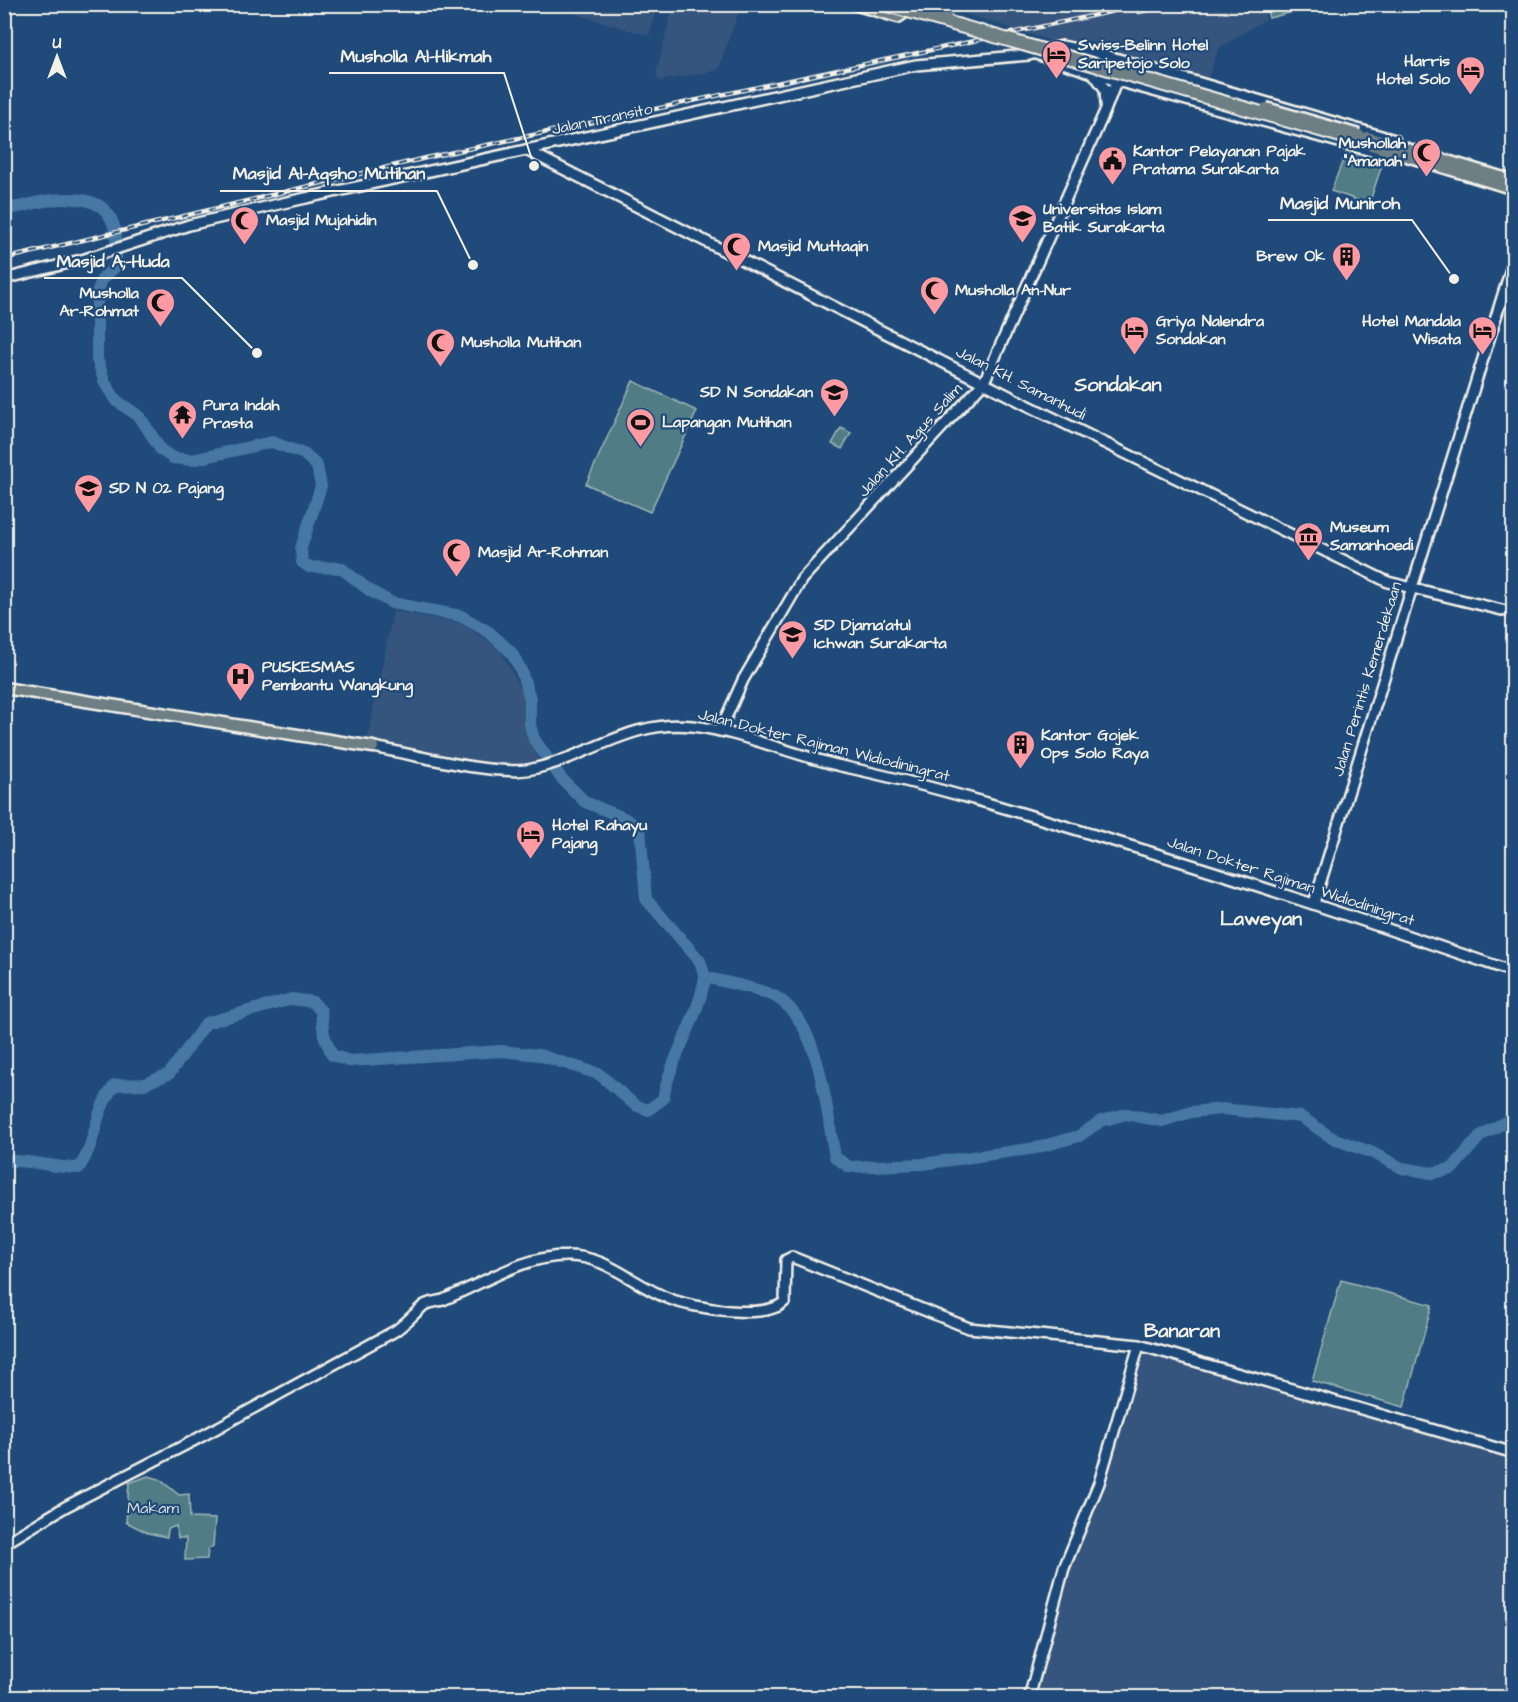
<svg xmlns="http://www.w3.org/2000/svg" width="1518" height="1702" font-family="'Architects Daughter',sans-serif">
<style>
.built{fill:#35557f}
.green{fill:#4f7c85;stroke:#a2b6b6;stroke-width:1.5}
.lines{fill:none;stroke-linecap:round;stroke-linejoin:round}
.river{stroke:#4777a3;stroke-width:12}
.secondary-casing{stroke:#f4f1e8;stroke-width:14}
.primary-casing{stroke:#f4f1e8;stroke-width:15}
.secondary{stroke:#1f4a7a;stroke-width:9}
.primary{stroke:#6d7e84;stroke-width:10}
.rail-casing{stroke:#f4f1e8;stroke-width:4.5}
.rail{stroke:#1f4a7a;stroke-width:2;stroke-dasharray:7;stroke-linecap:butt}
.primary-bridge-casing{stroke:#f4f1e8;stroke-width:15;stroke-linecap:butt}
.highway-bridge-casing{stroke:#f4f1e8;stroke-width:16;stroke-linecap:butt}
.primary-bridge{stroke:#6d7e84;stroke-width:10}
.highway-bridge{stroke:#6d7e84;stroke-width:12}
.labels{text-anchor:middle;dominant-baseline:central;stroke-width:4.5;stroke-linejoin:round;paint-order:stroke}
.poi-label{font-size:16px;font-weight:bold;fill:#f4f1e8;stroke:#1f4a7a;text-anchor:start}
.street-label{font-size:16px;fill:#f4f1e8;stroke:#1f4a7a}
.park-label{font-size:16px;fill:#dbdfd9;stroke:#1f4a7a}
.quarter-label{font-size:20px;font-weight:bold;fill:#f4f1e8;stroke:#1f4a7a}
.leader{fill:none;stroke:#f4f1e8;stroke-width:2}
.callout-dot{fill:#f4f1e8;stroke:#1f4a7a;stroke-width:2}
.callout-label{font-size:18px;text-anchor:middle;font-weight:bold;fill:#f4f1e8;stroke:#1f4a7a;stroke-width:4.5;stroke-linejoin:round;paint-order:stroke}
</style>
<rect width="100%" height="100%" fill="#1f4a7a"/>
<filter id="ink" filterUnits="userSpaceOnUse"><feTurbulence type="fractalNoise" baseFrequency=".0167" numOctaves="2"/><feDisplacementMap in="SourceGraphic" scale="12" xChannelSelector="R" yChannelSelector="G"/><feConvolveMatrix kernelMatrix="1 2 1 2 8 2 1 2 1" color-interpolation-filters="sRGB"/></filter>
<g filter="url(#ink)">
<g class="built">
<polygon points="960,4 1262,4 1266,19 1219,48 1207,80 1095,49 1068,42 1058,43 938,5"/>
<polygon points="547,5 657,4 657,5 649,36"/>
<polygon points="673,5 741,5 718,70 659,81 656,74"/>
<polygon points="393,611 461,623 500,649 524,696 525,730 539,760 520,764 498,764 367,741"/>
<polygon points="1147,1351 1513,1459 1513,1697 1032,1698 1075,1540 1096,1512 1140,1354"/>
</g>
<g class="green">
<polygon points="1272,4 1321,4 1321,5 1269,18 1266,6"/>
<polygon points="1347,150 1383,162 1369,204 1331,191"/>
<polygon points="633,381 697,411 650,512 586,484"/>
<polygon points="841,428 851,433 842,449 832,444"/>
<polygon points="1341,1280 1432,1305 1404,1407 1312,1381"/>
<polygon points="148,1476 159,1479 179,1495 189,1494 190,1518 215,1519 213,1547 208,1549 207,1559 185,1560 186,1538 178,1538 176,1526 168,1529 167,1537 148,1533 126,1522 129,1483"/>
</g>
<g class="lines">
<g class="river">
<path d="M 4,208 C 19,209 32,203 45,201 C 101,192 123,210 115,267 L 102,279 L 97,294 L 97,359 L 105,383 L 117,401 L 140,417 L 161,450 L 173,458 L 192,460 L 272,442 L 304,454 L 317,466 L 321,486 L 301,548 L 302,562 L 309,567 L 341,568 L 369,590 L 392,603 L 461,616 L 489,632 L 511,652 L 520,668 L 530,698 L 530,725 L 534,739 L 561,778 L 585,802 L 624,818 L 640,829 L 646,899 L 700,961 L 705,977 C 723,982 761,988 776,997 C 822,1025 826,1111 835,1157 L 849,1167 L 923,1164 L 1036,1148 L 1079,1136 L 1101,1121 L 1126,1114 L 1162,1121 L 1191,1112 L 1222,1109 L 1301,1117 L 1332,1138 L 1373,1153 L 1402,1168 L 1432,1173 L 1452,1169 L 1480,1136 L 1514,1117"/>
<path d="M 4,1161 C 29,1159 54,1168 79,1168 C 98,1140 92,1114 115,1085 L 144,1084 L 169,1074 L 206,1023 L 292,999 L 313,1002 L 321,1011 L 324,1035 L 332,1055 L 349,1061 L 501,1051 L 539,1055 L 599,1074 L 635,1105 L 648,1110 L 663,1099 C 671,1056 698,1020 705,977"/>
</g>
<defs>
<g id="secondary">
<polyline points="1036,54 1117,81 1375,152 1386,152"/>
<polyline points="1094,74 1105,89 1106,104"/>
<polyline points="526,150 1025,404 1388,582 1514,613"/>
<polyline points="4,279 85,259 189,225 283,203 916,65 1029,55 1062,46 1101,54 1395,140"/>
<polyline points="720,731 743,680 802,579 984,382 1105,111 1121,69"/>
<path d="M 373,747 C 412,754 496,777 532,769 C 587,758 631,719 692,726 C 739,731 793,755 841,766 C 935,786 1026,814 1117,842 C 1251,882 1382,927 1514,972"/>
<polyline points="1314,903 1514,259"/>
<path d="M 4,1544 L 65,1507 L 193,1441 L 395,1331 C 405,1324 413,1315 422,1307 C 426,1302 437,1302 443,1300 C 483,1284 521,1256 567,1256 C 607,1255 634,1286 670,1299 C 693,1308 767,1321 785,1301 L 786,1260 L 792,1257 L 969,1328 L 1139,1345 L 1514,1453"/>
<polyline points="1029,1698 1064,1568 1099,1483 1139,1345"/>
</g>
<g id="primary">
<polyline points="854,4 898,17 904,13 904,4"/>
<polyline points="1367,137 1514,181"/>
<polyline points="1358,141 1514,189"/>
<polyline points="4,688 373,747"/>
</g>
</defs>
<use href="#secondary" class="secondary-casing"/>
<use href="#primary" class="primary-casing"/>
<use href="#secondary" class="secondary"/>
<use href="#primary" class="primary"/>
<defs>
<g id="rail">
<polyline points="1139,12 1173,4"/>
<polyline points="4,259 430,157 1147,4"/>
</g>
</defs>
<use href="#rail" class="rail-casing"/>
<use href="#rail" class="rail"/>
<defs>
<g id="primary-bridge">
<polyline points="909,4 946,16"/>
<polyline points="1266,108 1359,135"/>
</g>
<polyline id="highway-bridge" points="884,4 1358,141"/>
</defs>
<use href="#primary-bridge" class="primary-bridge-casing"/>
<use href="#highway-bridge" class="highway-bridge-casing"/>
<use href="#primary-bridge" class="primary-bridge"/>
<use href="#highway-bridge" class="highway-bridge"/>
</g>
</g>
<defs>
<symbol id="hotel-pin" viewBox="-11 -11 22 30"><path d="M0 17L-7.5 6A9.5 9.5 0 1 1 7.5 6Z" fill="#ff9aa2" stroke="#1f4a7a"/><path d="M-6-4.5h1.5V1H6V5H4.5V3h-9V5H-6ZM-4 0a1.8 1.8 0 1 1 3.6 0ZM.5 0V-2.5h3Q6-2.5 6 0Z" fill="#111"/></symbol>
<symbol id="mosque-pin" viewBox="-11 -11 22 30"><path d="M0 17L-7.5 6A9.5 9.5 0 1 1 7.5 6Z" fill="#ff9aa2" stroke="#1f4a7a"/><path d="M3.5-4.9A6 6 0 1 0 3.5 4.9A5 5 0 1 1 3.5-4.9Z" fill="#111"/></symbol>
<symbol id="civic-pin" viewBox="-11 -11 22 30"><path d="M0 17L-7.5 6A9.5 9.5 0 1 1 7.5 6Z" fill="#ff9aa2" stroke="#1f4a7a"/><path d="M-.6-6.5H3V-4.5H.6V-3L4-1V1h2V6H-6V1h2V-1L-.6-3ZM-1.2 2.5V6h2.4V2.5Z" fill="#111"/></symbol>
<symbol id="university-pin" viewBox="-11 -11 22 30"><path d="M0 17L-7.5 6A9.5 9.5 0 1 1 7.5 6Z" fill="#ff9aa2" stroke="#1f4a7a"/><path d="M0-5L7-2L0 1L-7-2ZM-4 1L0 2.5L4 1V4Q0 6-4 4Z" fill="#111"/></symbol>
<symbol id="building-pin" viewBox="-11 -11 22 30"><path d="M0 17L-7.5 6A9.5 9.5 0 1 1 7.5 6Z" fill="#ff9aa2" stroke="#1f4a7a"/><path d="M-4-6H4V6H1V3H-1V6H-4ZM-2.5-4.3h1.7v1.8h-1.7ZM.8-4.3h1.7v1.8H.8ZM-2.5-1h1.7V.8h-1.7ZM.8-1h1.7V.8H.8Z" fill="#111"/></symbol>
<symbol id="school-pin" viewBox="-11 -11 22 30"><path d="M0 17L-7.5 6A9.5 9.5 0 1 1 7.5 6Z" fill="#ff9aa2" stroke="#1f4a7a"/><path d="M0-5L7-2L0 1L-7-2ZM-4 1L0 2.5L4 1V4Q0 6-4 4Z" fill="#111"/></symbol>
<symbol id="temple-pin" viewBox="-11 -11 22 30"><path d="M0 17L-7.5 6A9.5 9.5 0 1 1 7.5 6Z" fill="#ff9aa2" stroke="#1f4a7a"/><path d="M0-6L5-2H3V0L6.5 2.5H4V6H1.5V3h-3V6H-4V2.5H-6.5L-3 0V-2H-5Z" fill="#111"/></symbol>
<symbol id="stadium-pin" viewBox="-11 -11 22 30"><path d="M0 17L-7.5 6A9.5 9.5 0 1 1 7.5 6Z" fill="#ff9aa2" stroke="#1f4a7a"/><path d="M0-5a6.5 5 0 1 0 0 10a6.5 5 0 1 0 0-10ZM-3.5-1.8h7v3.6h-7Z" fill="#111"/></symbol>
<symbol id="museum-pin" viewBox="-11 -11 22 30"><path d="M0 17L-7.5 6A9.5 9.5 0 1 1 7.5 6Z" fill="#ff9aa2" stroke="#1f4a7a"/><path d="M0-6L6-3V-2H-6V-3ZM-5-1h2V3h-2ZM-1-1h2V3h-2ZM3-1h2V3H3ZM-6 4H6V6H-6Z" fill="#111"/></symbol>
<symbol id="hospital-pin" viewBox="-11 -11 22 30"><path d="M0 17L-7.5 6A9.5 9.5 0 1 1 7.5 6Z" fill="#ff9aa2" stroke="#1f4a7a"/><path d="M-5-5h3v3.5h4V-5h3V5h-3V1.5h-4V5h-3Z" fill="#111"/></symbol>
</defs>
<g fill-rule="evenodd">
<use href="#hotel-pin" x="1040" y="38" width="33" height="45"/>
<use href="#hotel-pin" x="1454" y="54" width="33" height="45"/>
<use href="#mosque-pin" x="1410" y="136" width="33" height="45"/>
<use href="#civic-pin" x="1096" y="144" width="33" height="45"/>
<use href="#university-pin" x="1006" y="202" width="33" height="45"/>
<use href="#mosque-pin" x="228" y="204" width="33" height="45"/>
<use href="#mosque-pin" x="720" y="230" width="33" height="45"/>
<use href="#building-pin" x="1330" y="240" width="33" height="45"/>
<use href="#mosque-pin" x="918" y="274" width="33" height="45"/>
<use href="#mosque-pin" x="144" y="286" width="33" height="45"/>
<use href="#hotel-pin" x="1118" y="314" width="33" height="45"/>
<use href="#hotel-pin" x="1466" y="314" width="33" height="45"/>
<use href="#mosque-pin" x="424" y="326" width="33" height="45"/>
<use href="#school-pin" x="818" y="376" width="33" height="45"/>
<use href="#temple-pin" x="166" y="398" width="33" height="45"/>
<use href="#stadium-pin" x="624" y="406" width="33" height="45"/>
<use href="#school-pin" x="72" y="472" width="33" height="45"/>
<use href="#museum-pin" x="1292" y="520" width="33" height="45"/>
<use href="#mosque-pin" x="440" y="536" width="33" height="45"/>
<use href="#school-pin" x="776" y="618" width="33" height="45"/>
<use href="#hospital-pin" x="224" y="660" width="33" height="45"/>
<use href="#building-pin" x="1004" y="728" width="33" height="45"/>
<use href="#hotel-pin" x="514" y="818" width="33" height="45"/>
</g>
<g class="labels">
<g class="poi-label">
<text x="1078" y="45">Swiss-Belinn Hotel<tspan x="1078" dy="18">Saripetojo Solo</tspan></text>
<text x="1450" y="61" text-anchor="end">Harris<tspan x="1450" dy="18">Hotel Solo</tspan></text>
<text x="1406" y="143" text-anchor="end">Mushollah<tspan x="1406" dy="18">"Amanah"</tspan></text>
<text x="1133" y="151">Kantor Pelayanan Pajak<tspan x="1133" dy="18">Pratama Surakarta</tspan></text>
<text x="1043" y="209">Universitas Islam<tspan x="1043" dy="18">Batik Surakarta</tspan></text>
<text x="266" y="220">Masjid Mujahidin</text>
<text x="758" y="246">Masjid Muttaqin</text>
<text x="1325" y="256" text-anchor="end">Brew Ok</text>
<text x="955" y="290">Musholla An-Nur</text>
<text x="139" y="293" text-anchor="end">Musholla<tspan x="139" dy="18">Ar-Rohmat</tspan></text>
<text x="1156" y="321">Griya Nalendra<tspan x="1156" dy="18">Sondakan</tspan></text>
<text x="1461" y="321" text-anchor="end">Hotel Mandala<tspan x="1461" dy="18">Wisata</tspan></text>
<text x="461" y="342">Musholla Mutihan</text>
<text x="813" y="392" text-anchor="end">SD N Sondakan</text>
<text x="203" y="405">Pura Indah<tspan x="203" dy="18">Prasta</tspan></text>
<text x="662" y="422">Lapangan Mutihan</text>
<text x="109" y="488">SD N 02 Pajang</text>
<text x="1330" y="527">Museum<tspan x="1330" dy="18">Samanhoedi</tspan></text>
<text x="478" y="552">Masjid Ar-Rohman</text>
<text x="814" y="625">SD Djama'atul<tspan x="814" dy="18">Ichwan Surakarta</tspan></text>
<text x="262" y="667">PUSKESMAS<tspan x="262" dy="18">Pembantu Wangkung</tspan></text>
<text x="1041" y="735">Kantor Gojek<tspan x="1041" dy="18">Ops Solo Raya</tspan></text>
<text x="552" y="825">Hotel Rahayu<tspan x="552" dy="18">Pajang</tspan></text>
</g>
<g class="street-label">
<text transform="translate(602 119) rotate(-12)">Jalan Transito</text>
<text transform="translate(1021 383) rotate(27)">Jalan KH. Samanhudi</text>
<text transform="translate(910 440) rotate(-48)">Jalan KH. Agus Salim</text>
<text transform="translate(1367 679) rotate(-73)">Jalan Perintis Kemerdekaan</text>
<text transform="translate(824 745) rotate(14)">Jalan Dokter Rajiman Widiodiningrat</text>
<text transform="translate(1291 881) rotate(18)">Jalan Dokter Rajiman Widiodiningrat</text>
</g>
<g class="park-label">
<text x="153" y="1508">Makam</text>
</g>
<g class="quarter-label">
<text x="1118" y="385">Sondakan</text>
<text x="1261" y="919">Laweyan</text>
<text x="1182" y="1331">Banaran</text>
</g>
</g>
<path class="leader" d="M534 166L504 73H329M473 265L437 191H220M1454 279L1412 220H1268M257 353L182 278H44"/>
<g class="callout-dot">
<circle cx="534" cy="166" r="6"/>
<circle cx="473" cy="265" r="6"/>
<circle cx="1454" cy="279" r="6"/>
<circle cx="257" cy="353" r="6"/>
</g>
<g class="callout-label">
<text x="416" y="62">Musholla Al-Hikmah</text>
<text x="329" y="179">Masjid Al-Aqsho Mutihan</text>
<text x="1340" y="209">Masjid Muniroh</text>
<text x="113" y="267">Masjid A;-Huda</text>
</g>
<rect width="1518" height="1702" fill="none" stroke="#1f4a7a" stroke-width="24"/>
<rect x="12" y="12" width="1494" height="1678" fill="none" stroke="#f4f1e8" stroke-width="2" filter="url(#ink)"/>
<g transform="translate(57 57)" stroke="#1f4a7a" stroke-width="4.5" paint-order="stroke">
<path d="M0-4.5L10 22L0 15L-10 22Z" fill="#f4f1e8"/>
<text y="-9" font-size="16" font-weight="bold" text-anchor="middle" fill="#f4f1e8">U</text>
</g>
</svg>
